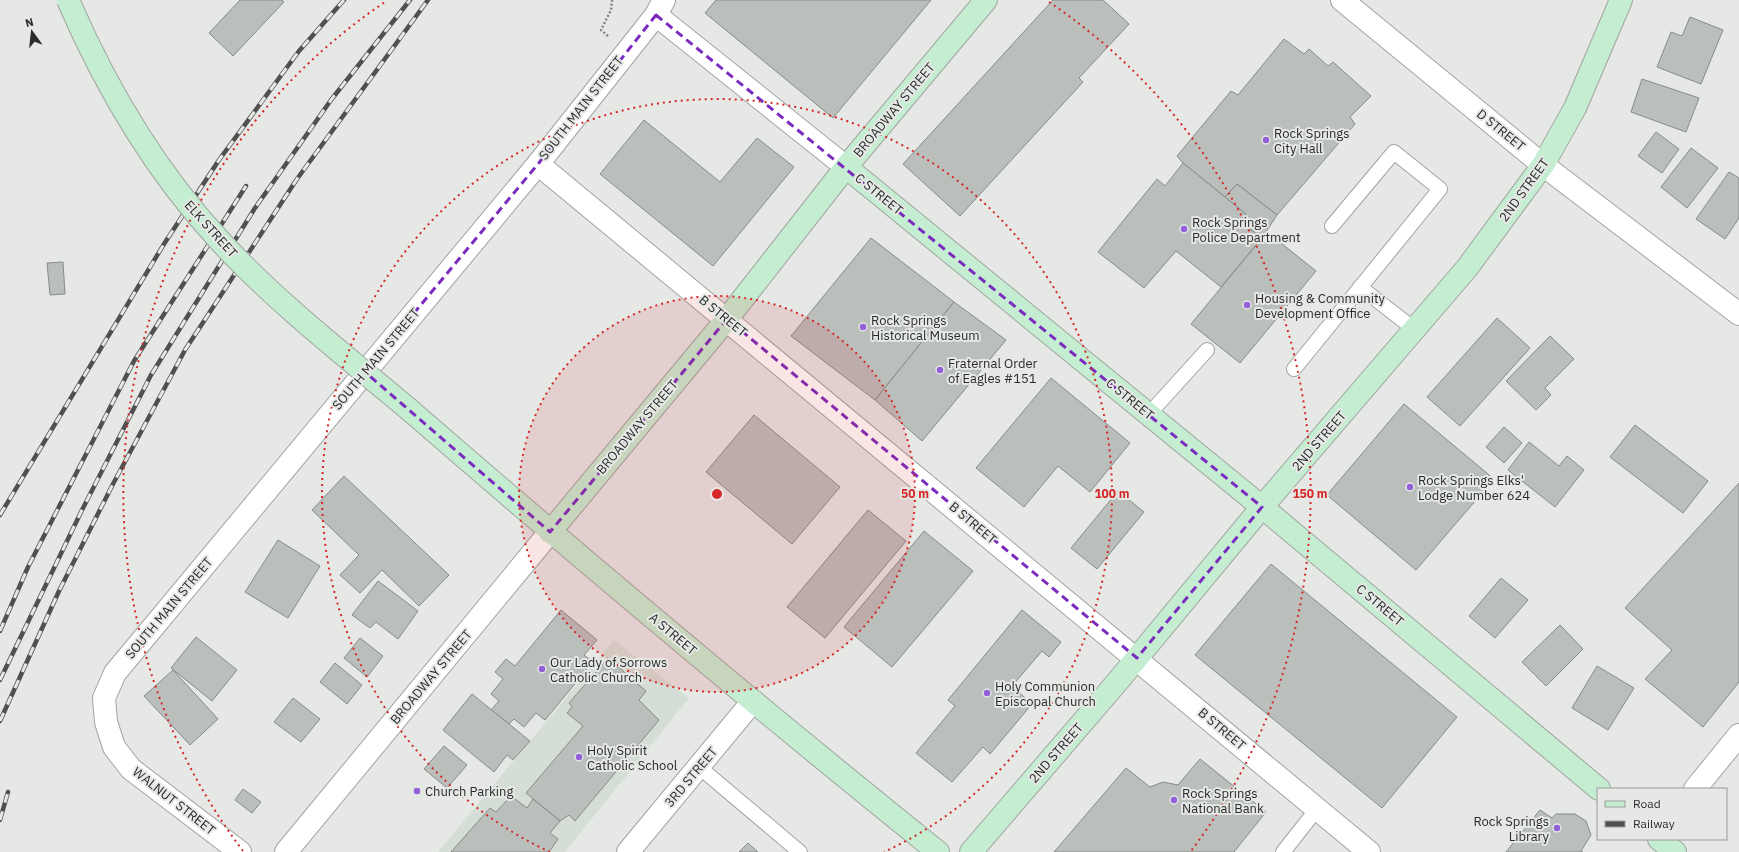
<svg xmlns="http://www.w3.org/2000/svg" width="1739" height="852" font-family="'IBM Plex Sans',sans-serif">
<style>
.built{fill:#d5ded6}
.building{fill:#bbbfbc;stroke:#888b88}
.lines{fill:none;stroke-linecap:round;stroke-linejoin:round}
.lane-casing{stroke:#a1a4a1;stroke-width:16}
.street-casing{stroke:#a1a4a1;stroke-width:24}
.secondary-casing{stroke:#a1a4a1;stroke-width:24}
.path{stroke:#858685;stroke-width:2.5;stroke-dasharray:2 2;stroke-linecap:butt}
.lane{stroke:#fff;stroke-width:14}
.street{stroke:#fff;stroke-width:22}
.secondary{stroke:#c5edd2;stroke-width:22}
.rail-casing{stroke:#4f504f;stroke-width:4.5}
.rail{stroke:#e5e8e5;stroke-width:3;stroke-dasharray:9;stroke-linecap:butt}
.secondary-bridge-casing{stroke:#a1a4a1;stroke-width:24;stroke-linecap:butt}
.secondary-bridge{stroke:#c5edd2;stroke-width:22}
.marked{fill:none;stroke:#7b2cbf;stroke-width:3;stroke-dasharray:8 5;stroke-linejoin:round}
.ring{fill:none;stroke:#d62828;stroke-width:2;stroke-dasharray:2 4}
.poi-dot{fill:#9360d9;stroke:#e5e8e5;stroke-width:1.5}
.labels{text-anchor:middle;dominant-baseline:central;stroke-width:4;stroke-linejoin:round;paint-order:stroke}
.street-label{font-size:13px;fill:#2a2b2a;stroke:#e5e8e5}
.poi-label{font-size:13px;fill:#2a2b2a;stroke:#e5e8e5;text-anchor:start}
.centre{fill:#d62828;stroke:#e5e8e5;stroke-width:2}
.ring-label{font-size:12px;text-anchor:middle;font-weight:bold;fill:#d62828;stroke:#e5e8e5;stroke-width:4;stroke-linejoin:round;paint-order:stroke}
</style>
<rect width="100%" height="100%" fill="#e5e8e5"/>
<polygon class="built" points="614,640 689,698 565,852 438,852"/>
<g class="building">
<polygon points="240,0 282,0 284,2 233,56 209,33"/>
<polygon points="716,0 931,0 833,118 705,13"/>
<polygon points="1053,0 1103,0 1129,24 1079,78 1083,82 960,216 903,164"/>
<polygon points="1690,17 1723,30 1701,84 1657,67 1671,32 1682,36"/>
<polygon points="1284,39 1304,54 1309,49 1328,66 1333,62 1371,96 1350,117 1355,124 1277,215 1237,184 1225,197 1183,163 1177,156 1231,91 1238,95"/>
<polygon points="1642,79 1699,98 1686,132 1631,112"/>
<polygon points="644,120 720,182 757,138 794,167 713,266 600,174"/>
<polygon points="1656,132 1679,149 1662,173 1638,156"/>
<polygon points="1691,148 1718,168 1687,208 1661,187"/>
<polygon points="1183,163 1246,214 1240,221 1262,238 1221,287 1176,251 1144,288 1098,252 1157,179 1165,186"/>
<polygon points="1729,172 1739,178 1739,218 1725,239 1696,219"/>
<polygon points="1237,184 1277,215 1262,238 1240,221 1246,214 1225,197"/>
<polygon points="1267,232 1316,271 1240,363 1191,324"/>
<polygon points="871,238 954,302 875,400 791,336"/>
<polygon points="63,262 65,294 50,295 47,263"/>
<polygon points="954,302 1006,340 922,441 875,400"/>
<polygon points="1497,318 1530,348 1460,426 1427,397"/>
<polygon points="1550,336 1574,359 1545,388 1551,395 1536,410 1506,381"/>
<polygon points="1051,378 1130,443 1090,492 1058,466 1024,507 976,468"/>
<polygon points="1404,404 1494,479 1416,570 1327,495"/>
<polygon points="754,415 840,487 792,544 706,472"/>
<polygon points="1635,425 1708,481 1683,513 1610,457"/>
<polygon points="1504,427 1522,443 1504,463 1486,447"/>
<polygon points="1529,442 1559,466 1567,456 1584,470 1555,507 1508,470"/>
<polygon points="344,476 449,575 419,606 382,570 360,593 340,575 359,555 312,510"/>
<polygon points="1739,483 1739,682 1703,727 1645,679 1672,650 1625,608"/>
<polygon points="1118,491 1144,512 1097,569 1071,548"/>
<polygon points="868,510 906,541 825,638 787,607"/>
<polygon points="924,531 973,571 892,667 844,627"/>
<polygon points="278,540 320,566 288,618 245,592"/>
<polygon points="1271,564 1457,717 1382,808 1195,655"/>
<polygon points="1501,578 1528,600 1495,638 1469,616"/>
<polygon points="378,581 418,611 398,639 376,622 370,628 352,615"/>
<polygon points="561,610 597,640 584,655 593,662 545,720 536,713 524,727 514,719 509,724 491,710 499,701 491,694 503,679 495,672 506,659 515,666"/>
<polygon points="1022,610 1061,642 1049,657 1042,651 1012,686 1032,704 990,754 983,747 952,782 916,753 955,706 948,700"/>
<polygon points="1560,625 1583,649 1546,686 1522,662"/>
<polygon points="196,637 237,670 212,701 171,668"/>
<polygon points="360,638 383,656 367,677 344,658"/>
<polygon points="608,658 646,691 639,700 659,720 575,821 569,815 560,821 526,793 583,726 567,713 572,707 569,703"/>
<polygon points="335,663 362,685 347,704 320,682"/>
<polygon points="1597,666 1634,688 1608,730 1572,708"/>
<polygon points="173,670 218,719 190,745 144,696"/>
<polygon points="472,694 530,741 513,760 507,755 494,772 443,730"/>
<polygon points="293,698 320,719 301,742 274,722"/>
<polygon points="444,746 467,765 447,788 424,769"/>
<polygon points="1200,759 1266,812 1234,852 1054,852 1126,768 1150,787 1163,782 1178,785"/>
<polygon points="243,789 261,802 252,813 235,800"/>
<polygon points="511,796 527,808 533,799 560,821 550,833 558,839 549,852 451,852 490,808 496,812"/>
<polygon points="1540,810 1552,818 1556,814 1575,814 1586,821 1591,835 1581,851 1583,852 1506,852"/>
<polygon points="748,843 758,852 739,852"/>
</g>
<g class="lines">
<defs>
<g id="lane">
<polyline points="1360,287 1414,329"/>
<polyline points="1294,369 1440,189 1394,152 1332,226"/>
<polyline points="1149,414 1207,350"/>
<polyline points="699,767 800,852"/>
<polyline points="1283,852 1317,809"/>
</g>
<g id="street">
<polyline points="1342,0 1543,165 1739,314"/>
<polyline points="656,15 846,167"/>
<polyline points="538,164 1369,852"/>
<polyline points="1695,789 1739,735"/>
<polyline points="240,852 131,769 114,747 106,722 104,698 115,673 538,164 656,15 664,0"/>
<polyline points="286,852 550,532"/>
<polyline points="628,852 753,701"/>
</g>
<g id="secondary">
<polyline points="846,167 1262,507 1599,789"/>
<path d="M 412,412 C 585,562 760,709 938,852"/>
<polyline points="550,532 727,319 846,167 986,0"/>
<polyline points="1659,839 1675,852"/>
<polyline points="971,852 1118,681 1262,507 1467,268 1543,165 1575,108 1621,0"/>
</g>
</defs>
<use href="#lane" class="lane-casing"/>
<use href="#street" class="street-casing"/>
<use href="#secondary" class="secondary-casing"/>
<polyline class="path" points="608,36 601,30 611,10 612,0"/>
<use href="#lane" class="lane"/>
<use href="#street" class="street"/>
<use href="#secondary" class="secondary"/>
<defs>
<g id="rail">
<polyline points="0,515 164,244 219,160 299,51 344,0"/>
<polyline points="0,631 28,567 134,361 246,186"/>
<polyline points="0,680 82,510 151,375 255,208 331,100 410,0"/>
<polyline points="0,721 59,591 113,484 185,350 297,179 428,0"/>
<polyline points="0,820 8,792"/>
</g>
</defs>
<use href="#rail" class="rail-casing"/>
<use href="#rail" class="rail"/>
<defs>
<path id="secondary-bridge" d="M 68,0 C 106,88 155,171 220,241 C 278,304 347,357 412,412"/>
</defs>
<use href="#secondary-bridge" class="secondary-bridge-casing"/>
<use href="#secondary-bridge" class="secondary-bridge"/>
</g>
<path class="marked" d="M 656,15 L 1262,507 L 1137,658 L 727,319 L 550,532 L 365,372 L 538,164 Z"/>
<circle cx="717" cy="494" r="198" fill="#d62828" fill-opacity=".12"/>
<g class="ring">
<circle cx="717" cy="494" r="198"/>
<path d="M550 852A395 395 0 1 1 884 852"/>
<path d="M243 851A593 593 0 0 1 385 2M1049 2A593 593 0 0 1 1191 851"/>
</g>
<g class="poi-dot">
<circle cx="1266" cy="140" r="4"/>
<circle cx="1184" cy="229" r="4"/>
<circle cx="1247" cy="305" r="4"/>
<circle cx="863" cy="327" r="4"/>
<circle cx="940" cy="370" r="4"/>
<circle cx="1410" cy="487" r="4"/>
<circle cx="542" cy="669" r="4"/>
<circle cx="987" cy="693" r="4"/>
<circle cx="579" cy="757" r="4"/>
<circle cx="417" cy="791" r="4"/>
<circle cx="1174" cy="800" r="4"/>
<circle cx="1557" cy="828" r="4"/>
</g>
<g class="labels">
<g class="street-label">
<text transform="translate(581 108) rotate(-52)">SOUTH MAIN STREET</text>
<text transform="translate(894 110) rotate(-50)">BROADWAY STREET</text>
<text transform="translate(1501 130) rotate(39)">D STREET</text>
<text transform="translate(1524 190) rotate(-54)">2ND STREET</text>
<text transform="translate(879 194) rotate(39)">C STREET</text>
<text transform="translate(211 229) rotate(48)">ELK STREET</text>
<text transform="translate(723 316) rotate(39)">B STREET</text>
<text transform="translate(376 359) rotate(-50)">SOUTH MAIN STREET</text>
<text transform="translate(1130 399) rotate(39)">C STREET</text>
<text transform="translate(637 427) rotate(-50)">BROADWAY STREET</text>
<text transform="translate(1319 441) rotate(-49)">2ND STREET</text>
<text transform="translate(973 523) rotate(40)">B STREET</text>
<text transform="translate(1380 605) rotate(40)">C STREET</text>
<text transform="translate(169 608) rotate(-50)">SOUTH MAIN STREET</text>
<text transform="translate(673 634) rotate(40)">A STREET</text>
<text transform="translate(431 677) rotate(-50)">BROADWAY STREET</text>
<text transform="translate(1222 729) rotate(40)">B STREET</text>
<text transform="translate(1056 753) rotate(-49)">2ND STREET</text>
<text transform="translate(691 777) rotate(-50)">3RD STREET</text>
<text transform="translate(174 801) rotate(38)">WALNUT STREET</text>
</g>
<g class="poi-label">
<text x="1274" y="133">Rock Springs<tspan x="1274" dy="15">City Hall</tspan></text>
<text x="1192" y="222">Rock Springs<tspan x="1192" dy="15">Police Department</tspan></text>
<text x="1255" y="298">Housing &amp; Community<tspan x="1255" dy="15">Development Office</tspan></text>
<text x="871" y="320">Rock Springs<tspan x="871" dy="15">Historical Museum</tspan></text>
<text x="948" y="363">Fraternal Order<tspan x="948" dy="15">of Eagles #151</tspan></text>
<text x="1418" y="480">Rock Springs Elks'<tspan x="1418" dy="15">Lodge Number 624</tspan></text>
<text x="550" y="662">Our Lady of Sorrows<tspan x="550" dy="15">Catholic Church</tspan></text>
<text x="995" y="686">Holy Communion<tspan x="995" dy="15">Episcopal Church</tspan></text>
<text x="587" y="750">Holy Spirit<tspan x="587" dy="15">Catholic School</tspan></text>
<text x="425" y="791">Church Parking</text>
<text x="1182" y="793">Rock Springs<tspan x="1182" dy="15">National Bank</tspan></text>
<text x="1549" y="821" text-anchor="end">Rock Springs<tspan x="1549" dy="15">Library</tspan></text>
</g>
</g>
<circle cx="717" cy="494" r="6" class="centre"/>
<g class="ring-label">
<text x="915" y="498">50 m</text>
<text x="1112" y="498">100 m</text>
<text x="1310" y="498">150 m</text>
</g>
<rect x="1597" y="788" width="130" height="52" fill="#e5e8e5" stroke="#9a9c9a"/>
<rect x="1605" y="801" width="20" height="6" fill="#c5edd2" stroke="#9a9c9a"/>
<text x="1633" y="808" font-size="12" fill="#2a2b2a">Road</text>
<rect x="1605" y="821" width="20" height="6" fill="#4f504f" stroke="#9a9c9a"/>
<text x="1633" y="828" font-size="12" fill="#2a2b2a">Railway</text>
<g transform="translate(32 32) rotate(345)" stroke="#e5e8e5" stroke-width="3" paint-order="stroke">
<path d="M0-3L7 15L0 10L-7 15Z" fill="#2a2b2a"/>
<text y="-6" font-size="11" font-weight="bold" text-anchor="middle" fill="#2a2b2a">N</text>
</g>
</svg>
